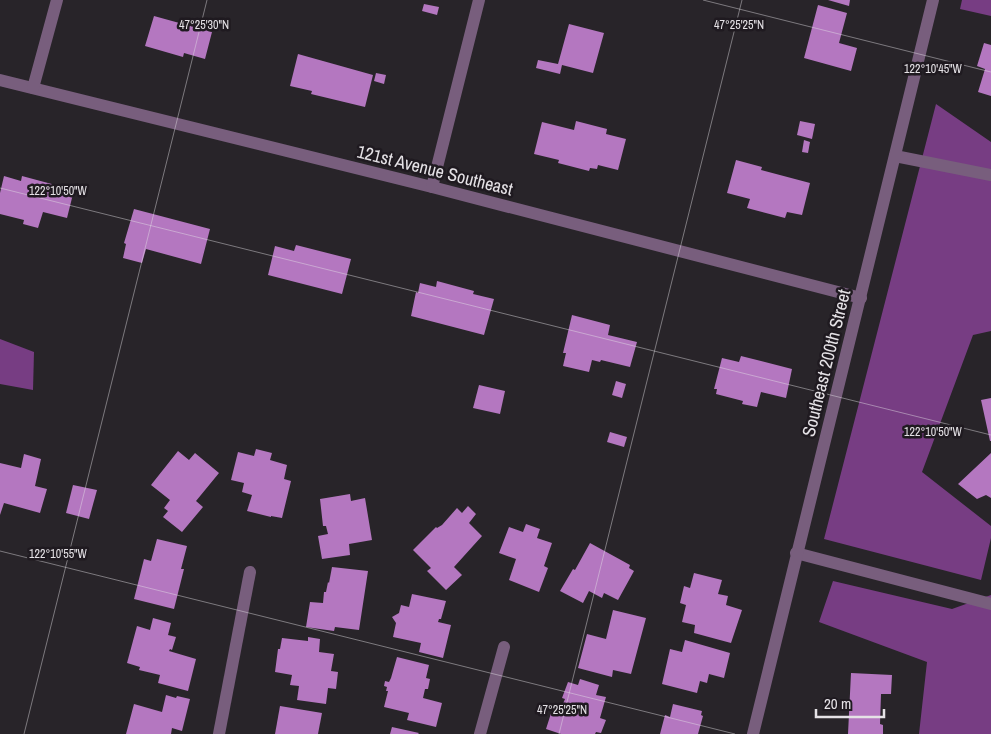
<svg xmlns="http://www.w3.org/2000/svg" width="991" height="734" font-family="'Archivo Narrow',sans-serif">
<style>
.forest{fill:#773d83}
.building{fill:#b477c0}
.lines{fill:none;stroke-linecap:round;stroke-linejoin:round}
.lane{stroke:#785e7d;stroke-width:12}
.street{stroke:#785e7d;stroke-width:12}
.ticks{fill:none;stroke:#e5e2e6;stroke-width:1;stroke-opacity:0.45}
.labels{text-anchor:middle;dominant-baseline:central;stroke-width:5;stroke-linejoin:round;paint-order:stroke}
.street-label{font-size:18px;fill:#e5e2e6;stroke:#1f1a20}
.ticks-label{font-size:12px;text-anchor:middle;fill:#e5e2e6;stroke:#1f1a20;stroke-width:5;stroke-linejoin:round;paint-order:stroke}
</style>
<rect width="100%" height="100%" fill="#282429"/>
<g class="forest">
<polygon points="962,0 991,0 991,16 960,9"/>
<polygon points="936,104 991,142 991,331 973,335 922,472 991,526 991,538 981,580 824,539"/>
<polygon points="0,339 34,352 33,390 0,384"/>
<polygon points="833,581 952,609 991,595 991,734 919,734 927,662 819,622"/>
</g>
<g class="building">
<polygon points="828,0 850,0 849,6"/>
<polygon points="424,4 439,7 437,15 422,11"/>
<polygon points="818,5 847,13 839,43 857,48 851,71 804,58"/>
<polygon points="154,16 212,32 205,59 184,53 183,57 145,46"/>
<polygon points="569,24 604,33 593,73 562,65 560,74 536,68 538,60 558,64"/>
<polygon points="984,43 991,45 991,96 978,92 985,69 977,66"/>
<polygon points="298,54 373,75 365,107 311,94 312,91 290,86"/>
<polygon points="376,73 386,75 384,84 374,81"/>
<polygon points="576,121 607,129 606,134 626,139 618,170 598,165 597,169 590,168 589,171 558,163 559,160 534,154 542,122 574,130"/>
<polygon points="800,121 815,124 812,139 797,135"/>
<polygon points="804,140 810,142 808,153 802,152"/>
<polygon points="736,160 762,167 761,170 810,183 802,215 787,212 785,218 747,208 750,199 727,193"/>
<polygon points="4,176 21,181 22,176 74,190 67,218 43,212 38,228 23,224 24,220 0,214 0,193"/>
<polygon points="134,209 210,229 201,264 146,249 142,263 123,258 126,244 124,243"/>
<polygon points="296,245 351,259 342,294 268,275 275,246 294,251"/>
<polygon points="437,281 474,291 473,294 494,299 484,335 411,316 416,292 418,293 420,283 436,287"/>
<polygon points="572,315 610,325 608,335 637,342 630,367 601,360 600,362 592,360 589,372 563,366 566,353 563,353"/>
<polygon points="741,356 792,369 786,398 761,392 757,407 742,404 743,401 716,394 717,389 714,389 722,358 739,362"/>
<polygon points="616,381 626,384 622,398 612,395"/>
<polygon points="479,385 505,391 500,414 473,408"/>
<polygon points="991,398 991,441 990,441 981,400"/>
<polygon points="610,432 627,437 624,447 607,442"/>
<polygon points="256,449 272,453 270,460 287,465 284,479 291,481 282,518 271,516 271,517 247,511 252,495 242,492 244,483 231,480 238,452 254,456"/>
<polygon points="178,451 189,460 195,453 219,473 196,501 203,507 182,532 163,517 168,511 164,508 170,500 151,485"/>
<polygon points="991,453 991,498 986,495 977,499 958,484"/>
<polygon points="24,454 41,459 35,486 47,489 40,513 4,503 0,515 0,463 21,468"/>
<polygon points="73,485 97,490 89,519 66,513"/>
<polygon points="350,494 351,501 365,498 372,540 349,544 350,555 322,559 318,536 328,534 326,526 323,526 320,499"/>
<polygon points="468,506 476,514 469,523 482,536 454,567 462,575 446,590 427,571 431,568 413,550 436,527 437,528 442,525 457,508 462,513"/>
<polygon points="526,524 540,529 537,538 552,543 544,566 548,568 539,592 509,580 516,559 499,553 509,527 523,532"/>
<polygon points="157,539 187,546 181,569 184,569 174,609 134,599 144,559 151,561"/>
<polygon points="590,543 630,565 629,568 634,571 618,600 604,593 602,598 589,591 583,603 560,591 573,569 575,570"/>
<polygon points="332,567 368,571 359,630 335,627 334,631 306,627 310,602 323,603 324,592 326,592 328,582 329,583"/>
<polygon points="694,573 722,580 718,594 728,596 726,605 742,610 731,643 694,633 695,625 682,622 686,605 680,603 684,586 690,588"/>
<polygon points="412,594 446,601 441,619 439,619 438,622 451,625 443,658 419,652 421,643 393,637 396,623 392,617 399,613 401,605 409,607"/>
<polygon points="613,610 646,618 631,674 613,670 612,677 578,668 587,634 606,639"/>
<polygon points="153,618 171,623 168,635 176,637 172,650 170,649 169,651 196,659 188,691 158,683 160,675 139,670 140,667 127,663 137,626 150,630"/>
<polygon points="308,637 320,639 319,652 334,654 331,671 338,672 336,689 328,688 326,704 297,700 299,686 290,685 292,675 275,672 278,649 280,649 282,638 308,641"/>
<polygon points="685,640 730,653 724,678 709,674 707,683 700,681 697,693 662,684 670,649 682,652"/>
<polygon points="397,657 429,665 426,678 430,679 428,689 425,689 423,698 442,703 436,727 407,720 409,713 384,707 388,691 386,691 387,687 384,686 385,681 389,682 391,678"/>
<polygon points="851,673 892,675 891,694 881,694 880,724 883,725 883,734 848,734"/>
<polygon points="580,679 599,685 596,695 606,697 600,718 606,720 601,733 596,732 595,734 561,734 546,729 554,704 562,706 565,699 562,698 568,682 578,685"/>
<polygon points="166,695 176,698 177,696 190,699 182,731 172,728 171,734 126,734 134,704 162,712"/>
<polygon points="673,704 702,711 701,715 703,716 698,734 660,734 665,715 670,717"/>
<polygon points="280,706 322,713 318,734 275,734"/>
<polygon points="392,727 419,733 418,734 390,734"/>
</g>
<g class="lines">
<polyline class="lane" points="895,156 991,175"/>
<g class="street">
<polyline points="0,80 432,187 861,298"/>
<polyline points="33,88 57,0"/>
<polyline points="432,187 479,0"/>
<polyline points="796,553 991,604"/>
<polyline points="219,734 250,572"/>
<polyline points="480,734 504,647"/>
<polyline points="753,734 933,0"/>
</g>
</g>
<path class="ticks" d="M 703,0 L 991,72M 0,188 L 991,435M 0,551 L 735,734M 24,734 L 207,0M 559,734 L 742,0"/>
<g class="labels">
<g class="street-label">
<text transform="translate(435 170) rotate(14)">121st Avenue Southeast</text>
<text transform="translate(826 363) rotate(-76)">Southeast 200th Street</text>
</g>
</g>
<g class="ticks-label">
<text x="204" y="29">47°25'30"N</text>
<text x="739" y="29">47°25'25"N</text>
<text x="933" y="73">122°10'45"W</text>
<text x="58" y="195">122°10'50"W</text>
<text x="933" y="436">122°10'50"W</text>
<text x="58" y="558">122°10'55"W</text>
<text x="562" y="714">47°25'25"N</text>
</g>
<path d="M816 709v8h68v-8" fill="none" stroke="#e5e2e6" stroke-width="2.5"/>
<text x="824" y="709" font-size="15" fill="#e5e2e6" stroke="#1f1a20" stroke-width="4" paint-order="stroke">20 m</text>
</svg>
